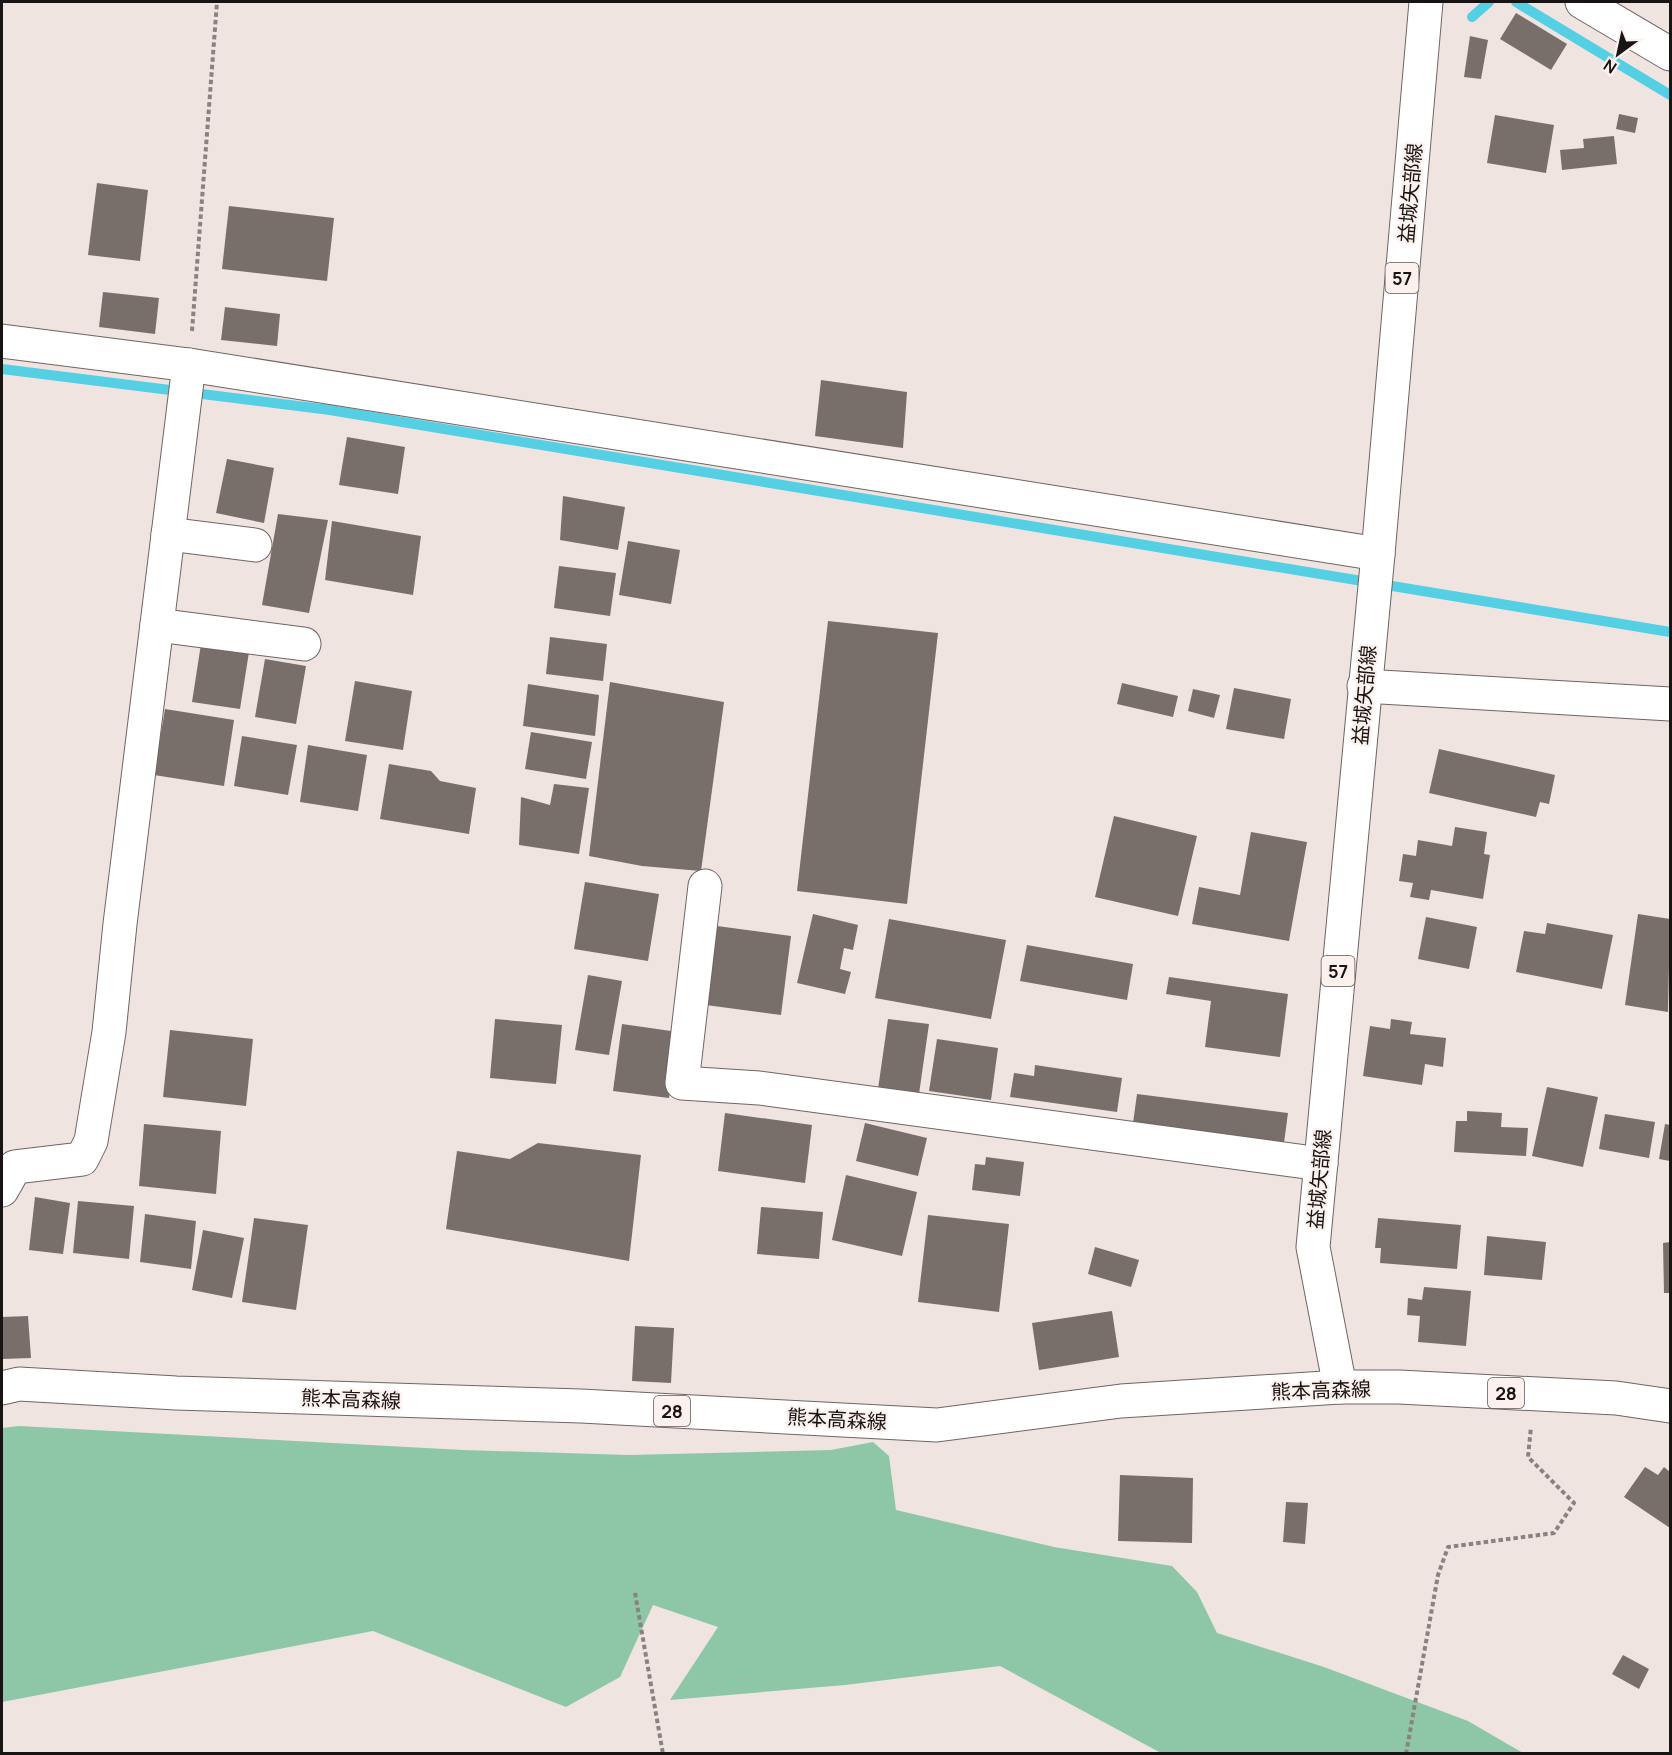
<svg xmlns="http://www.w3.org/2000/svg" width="1672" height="1755" font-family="Manrope,'Noto Sans JP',sans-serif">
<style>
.green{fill:#8dc7a8}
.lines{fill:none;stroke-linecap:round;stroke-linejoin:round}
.stream{stroke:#54cfe4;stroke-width:10}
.building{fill:#786f6b}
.minor-casing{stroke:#6f6562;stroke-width:35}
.major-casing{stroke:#6f6562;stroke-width:35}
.path{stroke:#8a827f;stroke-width:4;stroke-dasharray:4.5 3;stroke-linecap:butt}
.minor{stroke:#fff;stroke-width:33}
.major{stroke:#fff;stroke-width:33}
.labels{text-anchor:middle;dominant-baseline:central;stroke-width:4.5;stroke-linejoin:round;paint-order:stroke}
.shield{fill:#fcf1ed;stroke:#5c5654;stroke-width:1.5}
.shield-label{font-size:18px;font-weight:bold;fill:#181413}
.street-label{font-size:20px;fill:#181413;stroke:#fcf1ed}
</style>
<rect width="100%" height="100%" fill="#efe4e0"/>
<polygon class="green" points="19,1426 463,1450 628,1455 831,1450 873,1442 889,1456 896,1510 1054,1547 1172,1566 1197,1592 1217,1633 1324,1667 1468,1721 1523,1753 1161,1753 1000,1666 845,1685 670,1700 718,1627 653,1605 620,1677 566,1707 373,1631 2,1702 2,1428"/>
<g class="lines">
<g class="stream">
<polyline points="1516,2 1670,95"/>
<polyline points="1472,17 1489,2"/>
<polyline points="2,369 330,410 1670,632"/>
</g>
</g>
<g class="building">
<polygon points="1516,13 1567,44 1551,70 1500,39"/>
<polygon points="1470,36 1488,40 1481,79 1464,77"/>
<polygon points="1619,114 1638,118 1635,133 1616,129"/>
<polygon points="1495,115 1554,125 1546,173 1487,163"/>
<polygon points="1614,136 1617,164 1562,170 1560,150 1584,148 1583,139"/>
<polygon points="97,183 148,190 140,261 88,255"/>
<polygon points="229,206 334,218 327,281 222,269"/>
<polygon points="103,292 159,298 155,334 99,327"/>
<polygon points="225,307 280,314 277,346 221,340"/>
<polygon points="821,380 907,392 903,448 815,436"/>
<polygon points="347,437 405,447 398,494 339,485"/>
<polygon points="227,459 274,468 264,523 216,513"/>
<polygon points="563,496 625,507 618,550 560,540"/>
<polygon points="278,514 328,520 309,613 262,605"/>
<polygon points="332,521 421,536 413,595 325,580"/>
<polygon points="628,541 680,550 671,604 619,595"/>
<polygon points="559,566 616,573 610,616 554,608"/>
<polygon points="828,621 938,633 907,904 797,891"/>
<polygon points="550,637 607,644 603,681 546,674"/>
<polygon points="201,644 249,652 240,709 192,702"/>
<polygon points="265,659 306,666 296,724 255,717"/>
<polygon points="355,681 412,691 403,750 345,741"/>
<polygon points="610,682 724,702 701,871 642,866 589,856"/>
<polygon points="1122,683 1178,696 1173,717 1117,704"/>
<polygon points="528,684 599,695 595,736 523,726"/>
<polygon points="1234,688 1291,699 1284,739 1226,729"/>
<polygon points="1193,689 1220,695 1214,718 1188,711"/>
<polygon points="165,709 234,720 224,786 154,775"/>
<polygon points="531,732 592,742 586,779 525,769"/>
<polygon points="242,736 297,745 288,795 234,786"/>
<polygon points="308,745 367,755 358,811 300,802"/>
<polygon points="1439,749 1555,775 1549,804 1540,802 1536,817 1429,793"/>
<polygon points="389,764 431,771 440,781 476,788 469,834 380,819"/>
<polygon points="554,784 589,788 579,854 519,845 521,797 550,805"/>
<polygon points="1114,816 1197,836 1178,916 1095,897"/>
<polygon points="1455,827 1487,832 1484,854 1490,855 1483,899 1431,890 1429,900 1410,897 1413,883 1399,881 1403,854 1416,856 1418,840 1452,846"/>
<polygon points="1251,832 1307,842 1289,941 1192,924 1199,887 1240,895"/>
<polygon points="585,882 659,894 648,961 574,949"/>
<polygon points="813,914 858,925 853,950 844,948 840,969 851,972 845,994 797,983"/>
<polygon points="1638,914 1670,919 1668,1012 1625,1005"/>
<polygon points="1426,917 1477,927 1469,969 1418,959"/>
<polygon points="889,919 1006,940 991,1019 875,998"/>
<polygon points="1547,923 1613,935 1602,989 1516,972 1524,931 1545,934"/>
<polygon points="717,926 791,936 781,1015 706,1005"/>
<polygon points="1027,945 1133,964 1127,1000 1020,981"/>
<polygon points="588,975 622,981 609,1055 575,1050"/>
<polygon points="1169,977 1288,994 1280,1057 1205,1047 1211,1001 1166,994"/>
<polygon points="495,1019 562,1025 556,1084 490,1078"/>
<polygon points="888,1019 929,1024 919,1094 878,1089"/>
<polygon points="1391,1019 1412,1022 1410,1034 1446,1038 1443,1067 1425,1064 1422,1085 1363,1076 1370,1026 1390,1029"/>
<polygon points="622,1024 678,1032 669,1098 613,1091"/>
<polygon points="170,1030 253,1039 246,1106 163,1097"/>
<polygon points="937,1039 998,1048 991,1100 929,1091"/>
<polygon points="1035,1065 1122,1078 1117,1112 1010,1097 1014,1073 1034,1076"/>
<polygon points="1547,1087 1598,1097 1583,1167 1532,1156"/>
<polygon points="1137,1094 1288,1113 1284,1143 1133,1123"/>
<polygon points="1467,1111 1502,1113 1501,1127 1528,1128 1526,1156 1454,1152 1456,1121 1467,1121"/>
<polygon points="725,1113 812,1125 805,1183 718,1171"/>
<polygon points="1605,1114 1655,1122 1649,1158 1599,1149"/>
<polygon points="865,1123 927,1138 918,1176 856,1161"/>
<polygon points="144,1124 221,1131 216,1194 139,1186"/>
<polygon points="1665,1124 1670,1125 1670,1161 1659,1159"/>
<polygon points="538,1143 641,1155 629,1261 446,1229 457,1151 510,1159"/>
<polygon points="986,1157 1024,1162 1020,1196 972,1190 975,1164 985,1165"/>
<polygon points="846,1175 917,1192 902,1256 832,1240"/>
<polygon points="35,1197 70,1203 63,1254 29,1250"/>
<polygon points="78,1201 134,1206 129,1259 73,1253"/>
<polygon points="761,1207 823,1212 819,1259 757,1254"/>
<polygon points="145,1214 196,1221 191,1269 140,1262"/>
<polygon points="928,1215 1009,1224 999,1312 918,1302"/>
<polygon points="254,1218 308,1225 296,1310 242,1302"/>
<polygon points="1378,1218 1461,1225 1457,1269 1380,1263 1381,1248 1375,1248"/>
<polygon points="203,1230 244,1238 232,1298 192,1290"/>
<polygon points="1487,1236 1546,1242 1542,1280 1484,1275"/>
<polygon points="1670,1242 1670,1293 1664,1293 1663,1243"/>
<polygon points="1095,1247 1139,1260 1131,1287 1088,1274"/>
<polygon points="1424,1287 1471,1291 1466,1346 1418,1342 1420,1316 1407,1315 1408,1298 1422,1300"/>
<polygon points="1112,1311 1119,1357 1039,1370 1032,1323"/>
<polygon points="28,1316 31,1358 2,1359 2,1317"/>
<polygon points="635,1326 674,1328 671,1383 632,1381"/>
<polygon points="1645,1467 1658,1475 1664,1467 1670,1472 1670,1528 1624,1497"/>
<polygon points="1120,1475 1193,1478 1192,1543 1118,1541"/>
<polygon points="1286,1502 1308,1503 1305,1544 1283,1542"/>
<polygon points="1623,1655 1649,1669 1639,1689 1612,1674"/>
</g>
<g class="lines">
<defs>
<g id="minor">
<polyline points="1582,2 1670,54"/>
<polyline points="2,341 189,365 1378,554"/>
<polyline points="168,534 255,545"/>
<polyline points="157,625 304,644"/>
<polyline points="1364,686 1670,704"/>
<polyline points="705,886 682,1083 759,1088 1321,1164"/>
<polyline points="2,1190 15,1167 82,1159 91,1141 109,1032 120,924 189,365"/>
</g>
<g id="major">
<polyline points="1340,1387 1313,1247 1378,554 1426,2"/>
<polyline points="2,1388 19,1384 176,1393 581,1406 937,1425 1121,1401 1340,1387 1399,1387 1616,1398 1670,1406"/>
</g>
</defs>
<use href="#minor" class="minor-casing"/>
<use href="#major" class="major-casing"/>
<g class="path">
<polyline points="192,331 217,2"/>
<polyline points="635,1593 663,1754"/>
<polyline points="1406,1754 1438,1575 1448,1547 1554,1533 1574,1503 1528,1457 1531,1427"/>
</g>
<use href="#minor" class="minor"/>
<use href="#major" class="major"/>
</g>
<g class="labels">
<g class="shield">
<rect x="1385.5" y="263" width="33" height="30" rx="4.5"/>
<rect x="1321.5" y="956" width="33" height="30" rx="4.5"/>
<rect x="1488" y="1378" width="36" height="30" rx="4.5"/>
<rect x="654" y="1396" width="36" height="30" rx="4.5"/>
</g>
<g class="shield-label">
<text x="1402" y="278">57</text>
<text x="1338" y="971">57</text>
<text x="1506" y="1393">28</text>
<text x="672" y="1411">28</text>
</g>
<g class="street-label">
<text transform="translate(1410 193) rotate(-85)">益城矢部線</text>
<text transform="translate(1364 695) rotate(-85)">益城矢部線</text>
<text transform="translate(1319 1179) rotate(-85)">益城矢部線</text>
<text transform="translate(1321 1390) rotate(-2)">熊本高森線</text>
<text transform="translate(351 1399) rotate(2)">熊本高森線</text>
<text transform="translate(837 1419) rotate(3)">熊本高森線</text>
</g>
</g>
<rect width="1672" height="1755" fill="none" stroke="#181413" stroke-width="6"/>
<g transform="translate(1618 54) rotate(213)" stroke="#fcf1ed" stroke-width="4.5" paint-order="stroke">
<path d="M0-4.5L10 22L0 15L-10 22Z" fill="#181413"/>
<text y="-9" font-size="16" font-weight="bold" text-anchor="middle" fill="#181413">N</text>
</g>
</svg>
